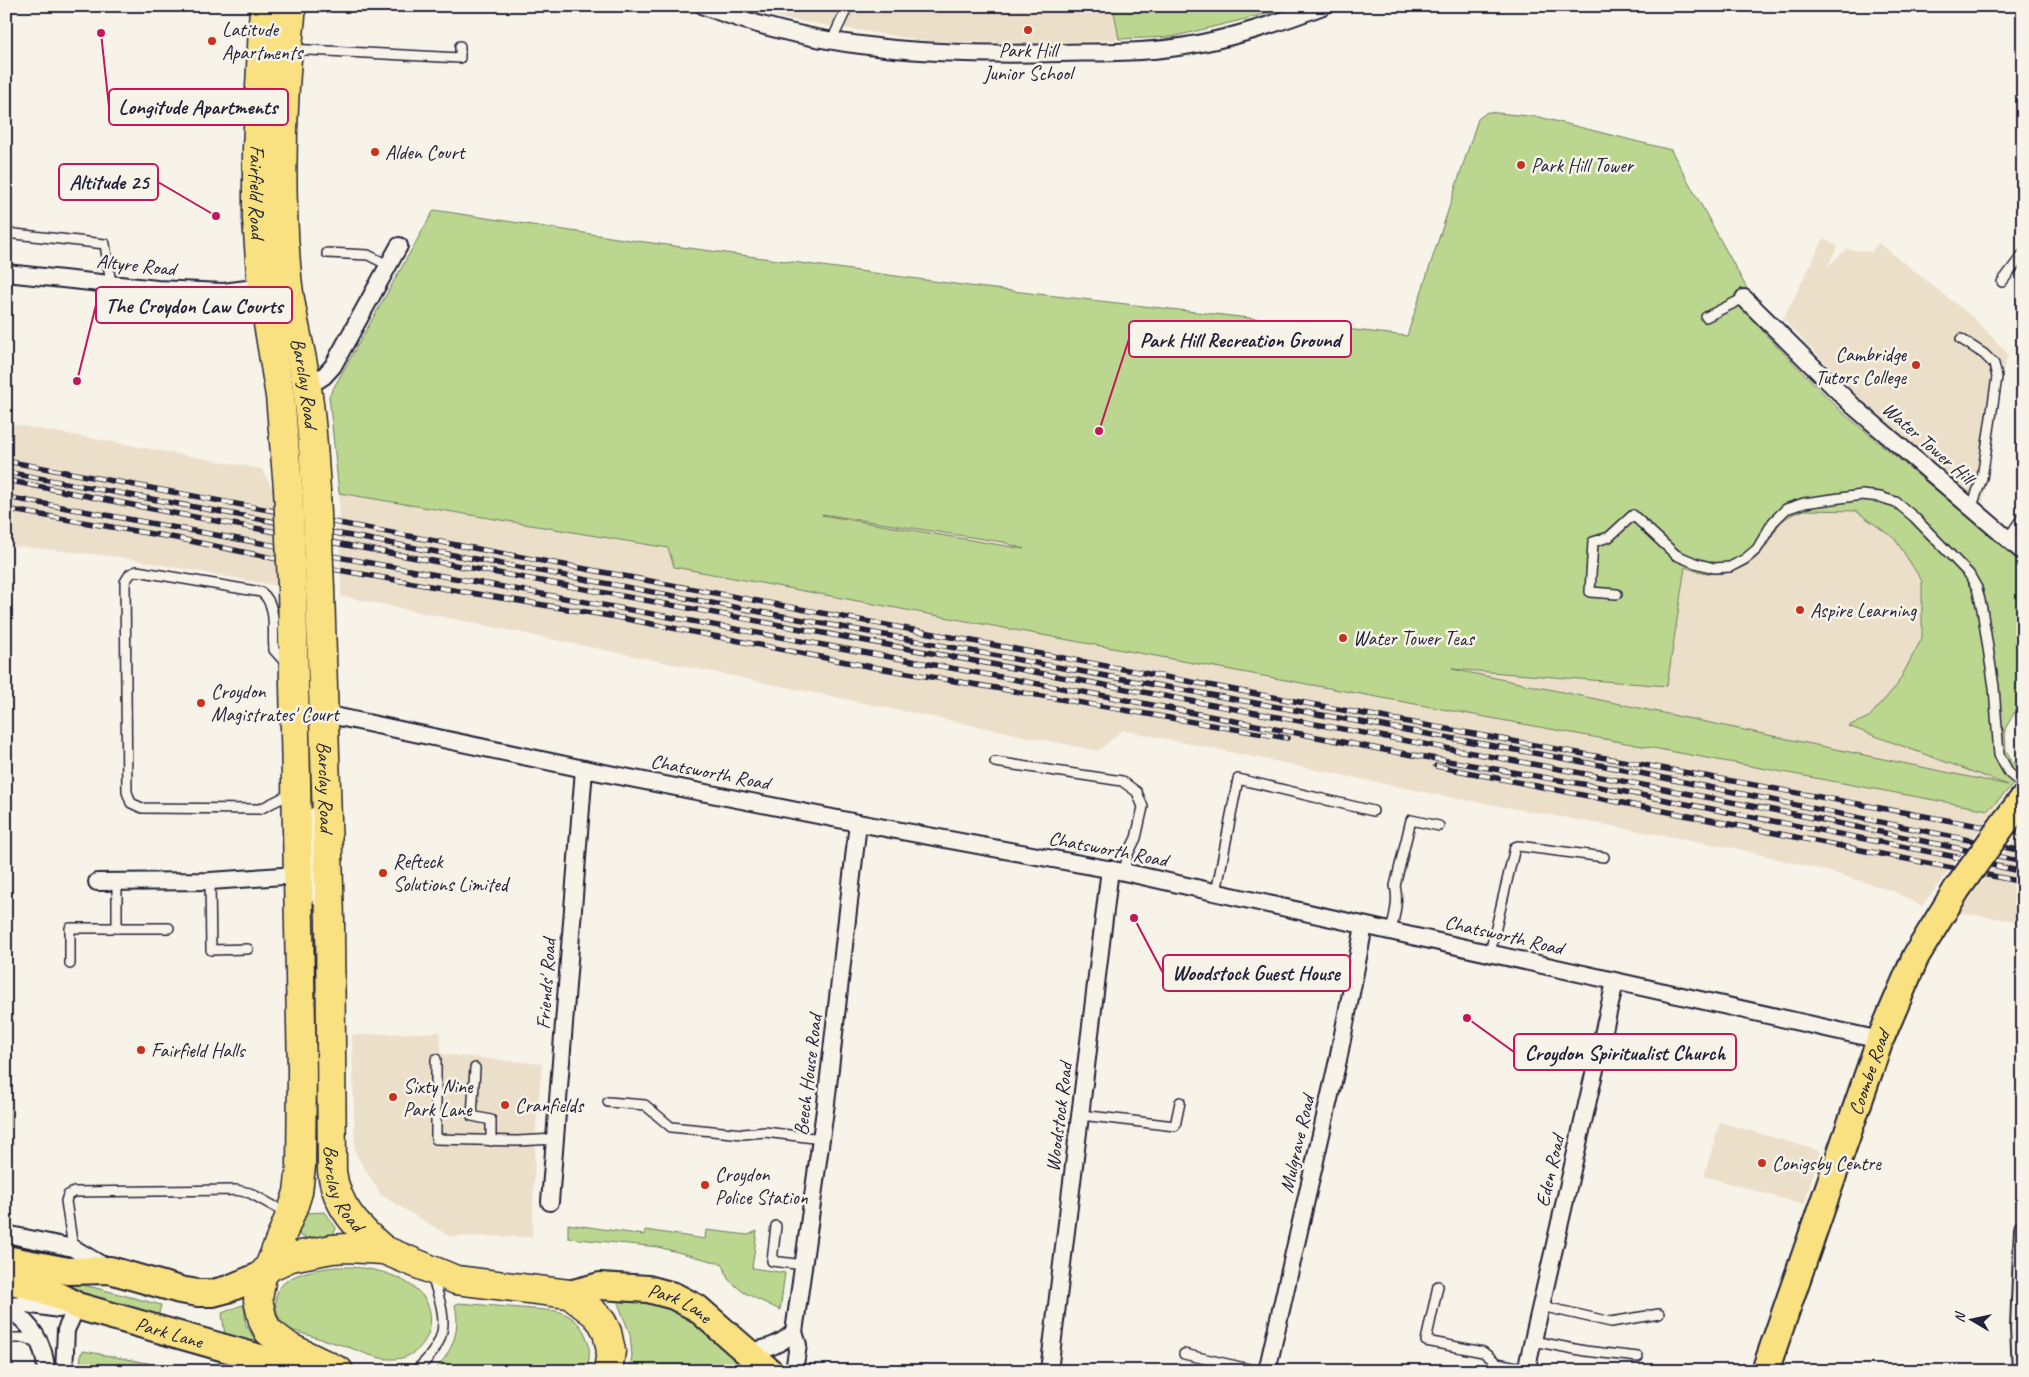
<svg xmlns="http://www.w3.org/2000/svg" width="2029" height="1377" font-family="Caveat,sans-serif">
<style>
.built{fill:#ecdfca}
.green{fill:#bbd68e;stroke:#6e7c64;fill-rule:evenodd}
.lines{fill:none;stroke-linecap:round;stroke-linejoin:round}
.service-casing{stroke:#22223b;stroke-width:12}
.minor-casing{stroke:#22223b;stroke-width:20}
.primary-casing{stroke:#22223b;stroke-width:30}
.trunk-casing{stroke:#22223b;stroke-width:31}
.service{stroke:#f7f3e8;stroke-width:9}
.minor{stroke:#f7f3e8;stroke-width:16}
.primary{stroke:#f9e181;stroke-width:26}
.trunk{stroke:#f9e181;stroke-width:28}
.rail-casing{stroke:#22223b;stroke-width:5.5}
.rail{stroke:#f7f3e8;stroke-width:4;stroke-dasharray:11;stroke-linecap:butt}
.primary-bridge-casing{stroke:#22223b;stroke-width:30;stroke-linecap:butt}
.trunk-bridge-casing{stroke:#22223b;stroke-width:31;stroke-linecap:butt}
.primary-bridge{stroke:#f9e181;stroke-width:26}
.trunk-bridge{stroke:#f9e181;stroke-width:28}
.poi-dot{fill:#c8321e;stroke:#f7f3e8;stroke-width:2}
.labels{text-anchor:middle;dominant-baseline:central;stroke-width:5;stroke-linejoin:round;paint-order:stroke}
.poi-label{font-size:20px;fill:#22223b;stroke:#f7f3e8;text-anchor:start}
.street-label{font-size:20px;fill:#22223b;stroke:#f7f3e8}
.leader{fill:none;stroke:#c2185b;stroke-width:2}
.callout-dot{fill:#c2185b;stroke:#f7f3e8;stroke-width:2}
.callout{fill:#f7f3e8;stroke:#c2185b;stroke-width:2}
.callout-label{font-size:21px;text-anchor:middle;font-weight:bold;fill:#22223b}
</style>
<rect width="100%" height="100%" fill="#f7f3e8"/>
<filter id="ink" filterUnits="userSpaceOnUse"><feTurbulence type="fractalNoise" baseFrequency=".02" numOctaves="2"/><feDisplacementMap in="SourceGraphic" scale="10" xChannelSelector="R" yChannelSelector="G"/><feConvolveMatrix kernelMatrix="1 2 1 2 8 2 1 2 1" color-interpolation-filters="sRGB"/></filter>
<g filter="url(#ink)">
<g class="built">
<polygon points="740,6 1284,6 1270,13 1172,37 1043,43 927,41 785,19"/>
<polygon points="1824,238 1838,246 1827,267 1847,249 1871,252 1879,243 1975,319 2008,354 2002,375 1983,505 1855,394 1783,319"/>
<polygon points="6,423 262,469 272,488 279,586 119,557 6,545"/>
<polygon points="339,493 668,548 761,504 1003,542 1064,559 1667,686 1685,567 1693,571 1760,554 1778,525 1790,514 1805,510 1856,511 1895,539 1922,581 1922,638 1898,685 1869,717 1849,726 2012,786 1922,906 1893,891 1834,873 1734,848 1433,794 1123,730 1098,751 341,596"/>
<polygon points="2023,828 2023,922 1958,913"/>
<polygon points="440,1032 441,1054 542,1064 536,1128 532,1237 449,1236 381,1195 355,1153 352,1035"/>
<polygon points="1720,1122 1820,1151 1804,1205 1704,1176"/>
</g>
<g class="green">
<polygon points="1113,6 1284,6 1270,13 1172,37 1119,39"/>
<path d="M 1487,112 L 1539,117 L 1671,150 L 1750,294 L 1740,305 L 1768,337 L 1842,412 L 2023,562 L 2023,698 L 2005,729 L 2006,750 L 2015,766 L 2022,772 L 2012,786 L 1988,810 L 674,567 L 668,548 L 339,493 L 329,396 L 434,210 L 630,240 L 977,287 L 1407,336 L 1478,119 ZM 1805,510 L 1856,511 L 1895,539 L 1922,581 L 1922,638 L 1897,685 L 1869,717 L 1848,726 L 2008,785 L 1452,669 L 1667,686 L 1685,567 C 1710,578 1740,576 1760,554 C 1779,532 1771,520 1805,510 ZM 822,514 L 1003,542 L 1024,549 L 822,515 Z"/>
<polygon points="6,872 10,1129 6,1129"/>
<polygon points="319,958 319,1129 311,1129 309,959"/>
<polygon points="325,1212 336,1228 334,1234 307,1238 300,1236 299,1232 306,1213"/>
<polygon points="568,1224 644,1235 645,1230 705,1239 706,1230 748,1235 757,1231 752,1268 785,1273 780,1310 743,1292 728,1279 723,1264 658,1247 568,1238"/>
<path d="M 335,1267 C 363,1266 395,1271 417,1290 C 444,1313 428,1359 393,1359 C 377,1360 360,1351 345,1346 C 328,1341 311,1336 294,1331 C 283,1326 278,1319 276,1308 C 270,1275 312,1270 335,1267 Z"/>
<polygon points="37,1275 100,1289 161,1305 158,1317 77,1295"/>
<polygon points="616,1298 637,1298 683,1312 755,1371 629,1371 632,1356 630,1334"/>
<path d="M 459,1303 L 557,1311 C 583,1318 596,1345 586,1371 L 433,1371 C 452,1354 461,1330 455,1305 Z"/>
<polygon points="242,1305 244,1306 246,1325 259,1345 225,1336 222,1313"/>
<polygon points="84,1351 189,1371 80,1371 81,1353"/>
</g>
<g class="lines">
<defs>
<g id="service">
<polyline points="831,42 848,6"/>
<polyline points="290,49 460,58 460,46"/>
<polyline points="6,233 105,244 111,284"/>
<polyline points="327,253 368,255 388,265"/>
<polyline points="2002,282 2023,254"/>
<polyline points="1706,317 1744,298"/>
<polyline points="1961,339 1984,354 1994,364 1997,377 1982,478 1971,509"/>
<polyline points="2007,540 2023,516"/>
<polyline points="1617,594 1590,592 1593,542 1609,537 1633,515 1676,555 1695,563 1714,568 1730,567 1745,559 1757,549 1773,522 1786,509 1804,503 1862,495 1880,497 1896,502 1914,517 1969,574 1977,588 1982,609 1994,687 1999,755 2009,773 2023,785"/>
<path d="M 291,660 L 282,659 L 274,650 C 272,631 278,605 261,592 L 137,571 L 130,574 L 125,582 L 127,792 L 131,803 L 142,808 L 260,809 L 292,793"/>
<polyline points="995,762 1122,781 1137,792 1143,807 1136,838 1128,854 1124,872"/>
<polyline points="117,881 117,928 169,928"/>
<polyline points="210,881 211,950 248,949"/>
<polyline points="1216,893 1238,779 1373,811"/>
<path d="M 1391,932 C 1394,917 1399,901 1395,886 L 1411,820 L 1439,826"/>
<polyline points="1490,953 1515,847 1518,846 1604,857"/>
<polyline points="70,964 70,928 117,928"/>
<polyline points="436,1059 436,1139 517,1141 556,1139"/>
<polyline points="475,1068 472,1116 491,1120 491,1141"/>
<polyline points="608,1102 645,1105 671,1127 743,1134 765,1132 822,1139"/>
<polyline points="1081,1115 1175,1126 1180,1102"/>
<polyline points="776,1226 772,1261 804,1265"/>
<polyline points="73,1248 66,1201 68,1195 74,1192 236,1190 250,1193 288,1214"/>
<polyline points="1438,1286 1426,1341 1483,1352 1497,1363 1527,1369"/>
<polyline points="1541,1306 1611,1322 1659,1314"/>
<polyline points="6,1338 24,1338 39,1342"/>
<polyline points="1533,1341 1585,1351 1638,1357"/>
<polyline points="1184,1354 1258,1371"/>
<path d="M 415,1371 C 451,1340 447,1318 432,1277"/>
</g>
<g id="minor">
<path d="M 704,6 C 819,51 940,56 1061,53 C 1106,52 1152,53 1197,44 C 1240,36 1281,22 1323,6"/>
<polyline points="6,273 157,289 223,292 262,287"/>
<polyline points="1744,298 1852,405 2023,552"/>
<polyline points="307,387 324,376 333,366 399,246"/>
<polyline points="325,714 584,769 858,823 1124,872 1880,1040"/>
<polyline points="300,874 305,873 311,864 316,815"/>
<polyline points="97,882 210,881 297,875 311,879 323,904"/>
<polyline points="550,1202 584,769"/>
<polyline points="6,1234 73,1248 107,1268"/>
<polyline points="6,1305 27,1304 59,1309 75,1306"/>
<path d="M 6,1307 C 30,1322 45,1342 46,1371"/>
<path d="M 748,1352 C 767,1349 780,1345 794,1332"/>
<polyline points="64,1371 66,1330 77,1306"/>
<polyline points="794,1371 798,1345 794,1332 826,1103 858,823"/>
<polyline points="1049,1371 1110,869"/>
<polyline points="1267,1371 1338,1060 1364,926"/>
<polyline points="1526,1371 1615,982"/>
<polyline points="2021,1371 2019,1328 2023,1228"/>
</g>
<g id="primary">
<polyline points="2005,822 2023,799"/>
<polyline points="6,1259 68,1271 110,1270 180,1290 198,1293 213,1293 228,1289 262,1275"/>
<path id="s1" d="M 6,1280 C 31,1285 56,1292 77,1306 L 267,1360 L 327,1368"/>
<path id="s2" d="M 569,1294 L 600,1286 L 648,1289 L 674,1296 L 697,1308 L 769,1371"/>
<path id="s3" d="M 1765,1371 L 1880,1040 L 1916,956 L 1957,889"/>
</g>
<g id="trunk">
<path id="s4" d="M 264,6 L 257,149 L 257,219 L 262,287 L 280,396 L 288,488"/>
<path id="s5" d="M 292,6 C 282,95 279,187 287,276 C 290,314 302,351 307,388 C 312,422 314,456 316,491"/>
<path id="s6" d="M 320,589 L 330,920 L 332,1171 C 336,1207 358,1228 384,1250"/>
<polyline points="269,1267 294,1205 298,1192 301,1166 302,1072 292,586"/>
<polyline points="339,1371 289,1347 268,1331 263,1321 258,1300 262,1275 269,1267 291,1257 332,1249 347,1248 384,1250 456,1280 569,1294 594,1313 602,1322 607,1332 611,1351 608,1371"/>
</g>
</defs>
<use href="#service" class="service-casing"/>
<use href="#minor" class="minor-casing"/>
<use href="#primary" class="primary-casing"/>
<use href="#trunk" class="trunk-casing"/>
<use href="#service" class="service"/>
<use href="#minor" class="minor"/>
<use href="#primary" class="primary"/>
<use href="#trunk" class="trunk"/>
<defs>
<g id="rail">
<polyline points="6,461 1348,711 2023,834"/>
<polyline points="6,472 1106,676 1605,766 2023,851"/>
<polyline points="6,480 173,513 1570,771 1804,816 2023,862"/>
<polyline points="6,497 1111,697 1384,750 1600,787 1956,857 2023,872"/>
<polyline points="6,509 176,538 287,561 453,590 616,617 867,666 1287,738"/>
<polyline points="1436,766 2023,882"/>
</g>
</defs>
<use href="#rail" class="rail-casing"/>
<use href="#rail" class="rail"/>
<defs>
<polyline id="primary-bridge" points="1957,889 2005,822"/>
<g id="trunk-bridge">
<polyline points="288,488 292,586"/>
<polyline points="316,491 320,589"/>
</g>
</defs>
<use href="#primary-bridge" class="primary-bridge-casing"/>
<use href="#trunk-bridge" class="trunk-bridge-casing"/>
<use href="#primary-bridge" class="primary-bridge"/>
<use href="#trunk-bridge" class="trunk-bridge"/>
</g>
</g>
<g class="poi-dot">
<circle cx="1028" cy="30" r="5"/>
<circle cx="212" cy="41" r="5"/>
<circle cx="375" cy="152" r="5"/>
<circle cx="1521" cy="165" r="5"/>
<circle cx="1916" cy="365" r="5"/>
<circle cx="1800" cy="610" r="5"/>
<circle cx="1343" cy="638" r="5"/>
<circle cx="201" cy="703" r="5"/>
<circle cx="383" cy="873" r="5"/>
<circle cx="141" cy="1050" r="5"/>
<circle cx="393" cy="1097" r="5"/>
<circle cx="505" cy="1105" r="5"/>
<circle cx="1762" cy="1163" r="5"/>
<circle cx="705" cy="1185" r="5"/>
</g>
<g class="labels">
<g class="poi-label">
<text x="222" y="29">Latitude<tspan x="222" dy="23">Apartments</tspan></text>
<text x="1028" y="50" text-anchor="middle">Park Hill<tspan x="1028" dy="23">Junior School</tspan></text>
<text x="385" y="152">Alden Court</text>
<text x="1531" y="165">Park Hill Tower</text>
<text x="1906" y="354" text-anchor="end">Cambridge<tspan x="1906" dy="23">Tutors College</tspan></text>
<text x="1810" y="610">Aspire Learning</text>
<text x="1353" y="638">Water Tower Teas</text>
<text x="211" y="691">Croydon<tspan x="211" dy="23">Magistrates' Court</tspan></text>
<text x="393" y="861">Refteck<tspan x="393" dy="23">Solutions Limited</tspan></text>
<text x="151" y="1050">Fairfield Halls</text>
<text x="403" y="1086">Sixty Nine<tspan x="403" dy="23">Park Lane</tspan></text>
<text x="515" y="1105">Cranfields</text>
<text x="1772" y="1163">Conigsby Centre</text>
<text x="715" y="1174">Croydon<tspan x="715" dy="23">Police Station</tspan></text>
</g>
<g class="street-label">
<text stroke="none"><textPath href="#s4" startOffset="186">Fairfield Road</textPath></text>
<text transform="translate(136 265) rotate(6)">Altyre Road</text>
<text stroke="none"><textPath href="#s5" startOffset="379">Barclay Road</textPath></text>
<text transform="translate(1928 443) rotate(41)">Water Tower Hill</text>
<text transform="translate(710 772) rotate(11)">Chatsworth Road</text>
<text stroke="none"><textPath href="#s6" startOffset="198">Barclay Road</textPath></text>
<text transform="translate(1108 849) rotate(11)">Chatsworth Road</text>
<text transform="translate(1504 935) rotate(13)">Chatsworth Road</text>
<text transform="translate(546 984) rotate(-86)">Friends' Road</text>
<text stroke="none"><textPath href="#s3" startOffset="316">Coombe Road</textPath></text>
<text transform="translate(808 1075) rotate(-83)">Beech House Road</text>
<text transform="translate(1059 1117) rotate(-83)">Woodstock Road</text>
<text transform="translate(1297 1144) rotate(-77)">Mulgrave Road</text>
<text transform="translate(1550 1171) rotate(-77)">Eden Road</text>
<text stroke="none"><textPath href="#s6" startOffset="602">Barclay Road</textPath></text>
<text stroke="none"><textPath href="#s2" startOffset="115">Park Lane</textPath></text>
<text stroke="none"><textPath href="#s1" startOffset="172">Park Lane</textPath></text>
</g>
</g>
<path class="leader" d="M101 33L109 107M216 216L158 182M77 381L96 305M1099 431L1129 339M1134 918L1163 973M1467 1018L1514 1052"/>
<g class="callout-dot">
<circle cx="101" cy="33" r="5"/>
<circle cx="216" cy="216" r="5"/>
<circle cx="77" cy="381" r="5"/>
<circle cx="1099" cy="431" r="5"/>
<circle cx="1134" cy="918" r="5"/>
<circle cx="1467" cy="1018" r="5"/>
</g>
<g class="callout">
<rect x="109" y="89" width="179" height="36" rx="5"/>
<rect x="59" y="164" width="99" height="36" rx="5"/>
<rect x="96" y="287" width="196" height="36" rx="5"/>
<rect x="1129" y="321" width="222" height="36" rx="5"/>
<rect x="1163" y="955" width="187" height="36" rx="5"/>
<rect x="1514" y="1034" width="222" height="36" rx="5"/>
</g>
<g class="callout-label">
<text x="198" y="114">Longitude Apartments</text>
<text x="109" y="189">Altitude 25</text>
<text x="194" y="313">The Croydon Law Courts</text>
<text x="1240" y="347">Park Hill Recreation Ground</text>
<text x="1256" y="980">Woodstock Guest House</text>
<text x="1625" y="1060">Croydon Spiritualist Church</text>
</g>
<rect width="2029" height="1377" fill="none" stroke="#f7f3e8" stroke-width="25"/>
<rect x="12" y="12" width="2004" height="1352" fill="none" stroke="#22223b" stroke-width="2" filter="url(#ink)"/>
<g transform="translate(1972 1320) rotate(279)" stroke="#f7f3e8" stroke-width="4" paint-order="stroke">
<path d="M0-4L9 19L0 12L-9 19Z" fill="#22223b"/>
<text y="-8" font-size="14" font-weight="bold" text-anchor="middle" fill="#22223b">N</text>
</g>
</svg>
